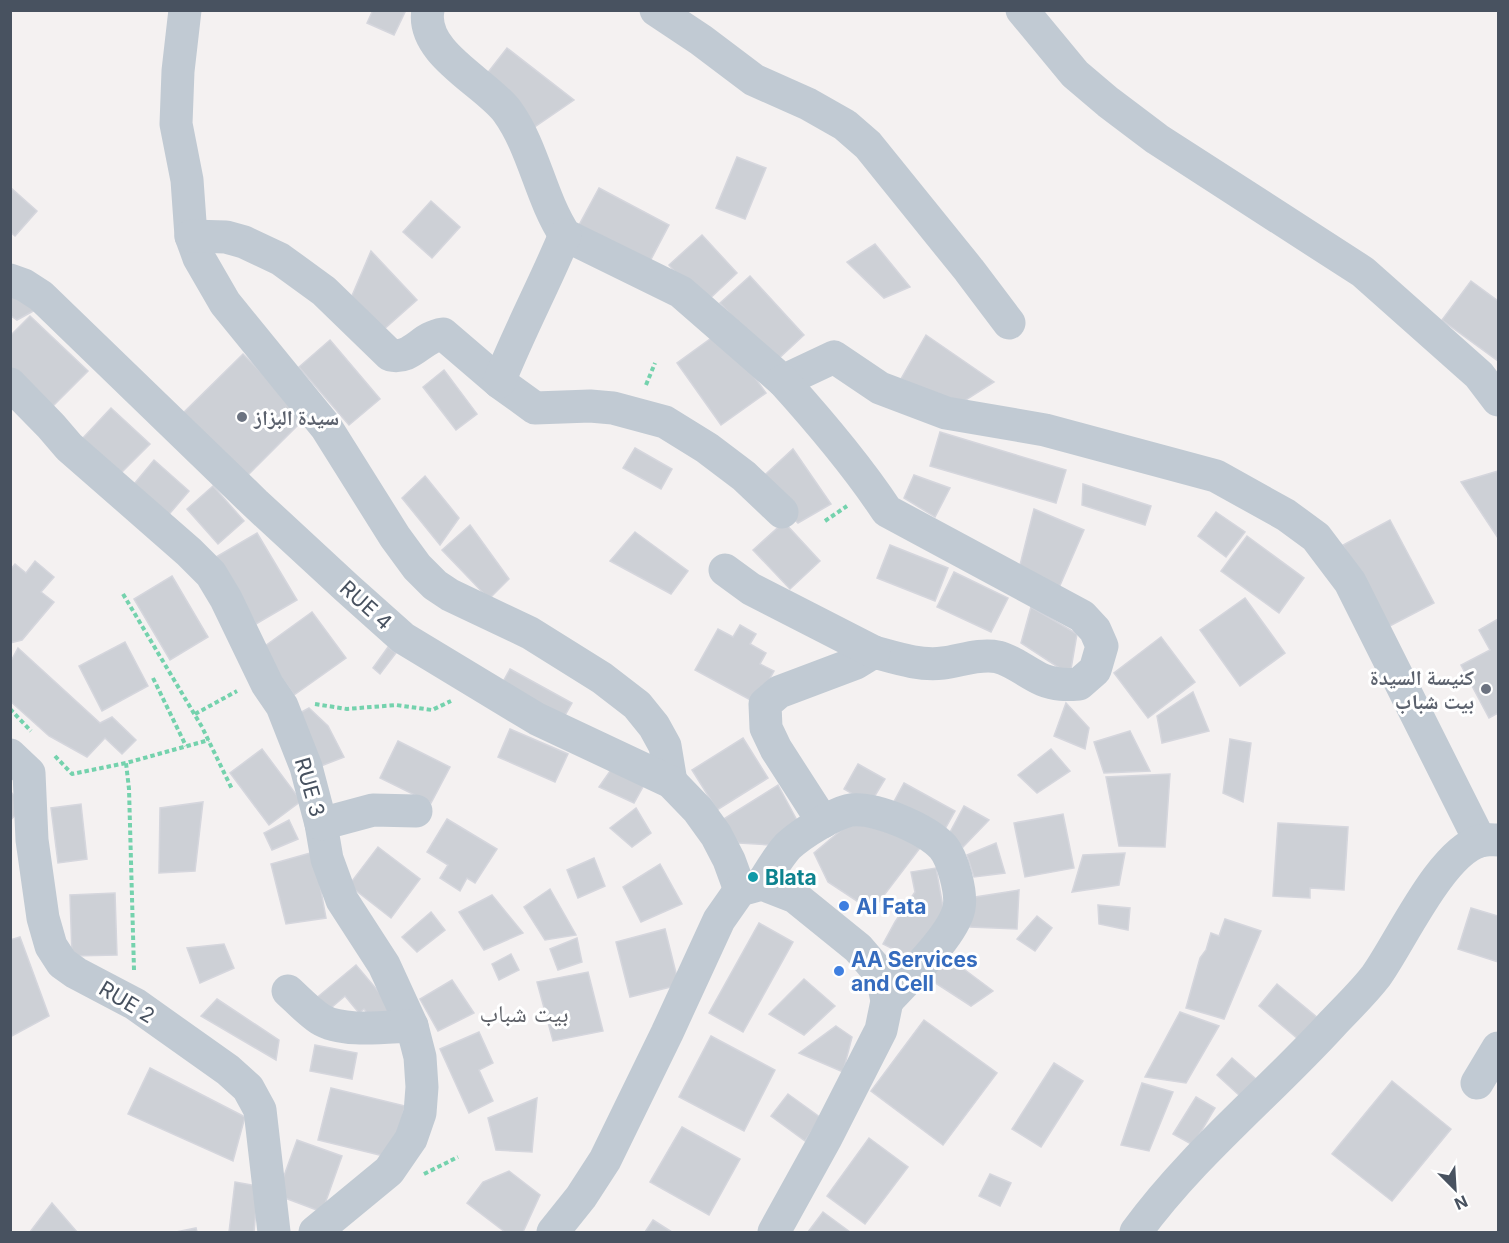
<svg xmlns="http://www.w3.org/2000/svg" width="1509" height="1243" font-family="Inter,'Noto Naskh Arabic',sans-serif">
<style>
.building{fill:#cdd0d6;stroke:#d5d6dd;stroke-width:1.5}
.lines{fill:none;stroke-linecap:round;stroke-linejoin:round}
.path{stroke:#74d2ad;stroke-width:4;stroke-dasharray:4.5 3;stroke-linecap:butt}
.minor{stroke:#c1cad3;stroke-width:33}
.worship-dot{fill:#6b7280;stroke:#fff;stroke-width:2}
.culture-dot{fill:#0f9aa8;stroke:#fff;stroke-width:2}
.shop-dot{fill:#3f7fe0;stroke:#fff;stroke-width:2}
.labels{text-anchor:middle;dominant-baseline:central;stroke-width:6;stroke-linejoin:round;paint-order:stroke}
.worship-label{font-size:21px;font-weight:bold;fill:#5b616d;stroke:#fff;text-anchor:start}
.street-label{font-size:21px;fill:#485260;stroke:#fff}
.culture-label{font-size:21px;font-weight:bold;fill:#0d838f;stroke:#fff;text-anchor:start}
.shop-label{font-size:21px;font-weight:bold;fill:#366cbe;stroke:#fff;text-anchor:start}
.quarter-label{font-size:24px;fill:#5d6067;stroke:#fff}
</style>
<rect width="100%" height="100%" fill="#f4f1f1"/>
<g class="building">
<polygon points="373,10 406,10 394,35 367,23"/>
<polygon points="507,48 574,100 533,128 478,85"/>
<polygon points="737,157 766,168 745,219 716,208"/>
<polygon points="10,187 37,211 15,236 10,232"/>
<polygon points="599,188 669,225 648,265 578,227"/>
<polygon points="431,201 460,227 432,258 403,232"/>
<polygon points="702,235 737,273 704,304 669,265"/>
<polygon points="875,244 910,287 884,298 847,262"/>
<polygon points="371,251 417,300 382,331 351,298"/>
<polygon points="750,276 804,335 775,362 720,303"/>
<polygon points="1471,281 1498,301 1498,361 1442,320"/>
<polygon points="10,289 35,310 17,320 10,315"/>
<polygon points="30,316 88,371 52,407 10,367 10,336"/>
<polygon points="721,331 766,393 721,425 677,363"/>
<polygon points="926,335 994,382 958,405 901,379"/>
<polygon points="330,340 380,399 349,425 299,367"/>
<polygon points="243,354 306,417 242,481 178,418"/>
<polygon points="444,370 477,414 456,430 423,387"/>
<polygon points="111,408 150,444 119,475 82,439"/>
<polygon points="940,432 1066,470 1056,503 930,466"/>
<polygon points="635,448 672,469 661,489 623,468"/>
<polygon points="793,449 831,504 798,523 756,483"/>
<polygon points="154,460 189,491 165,519 130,489"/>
<polygon points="1498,471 1498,538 1461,482"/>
<polygon points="914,475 950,488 935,517 904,498"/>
<polygon points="425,476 459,518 440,545 402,498"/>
<polygon points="1083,484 1151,506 1145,525 1082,505"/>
<polygon points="213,486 244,521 218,544 187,509"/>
<polygon points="1034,509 1084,530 1058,590 1019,569"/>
<polygon points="1216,512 1245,532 1226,557 1198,536"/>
<polygon points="1390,520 1434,603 1386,628 1343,545"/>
<polygon points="784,522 820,561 790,589 753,550"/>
<polygon points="470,525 509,579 489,599 442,550"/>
<polygon points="635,532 688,571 671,594 610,561"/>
<polygon points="257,533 297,600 256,624 216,557"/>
<polygon points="1247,536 1304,578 1279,613 1221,571"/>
<polygon points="890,545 948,568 935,601 877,578"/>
<polygon points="35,561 54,577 41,592 54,602 22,640 10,643 10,570 15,564 26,573"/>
<polygon points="954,572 1008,598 991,632 937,607"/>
<polygon points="172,576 208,637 170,660 134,599"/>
<polygon points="1245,598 1285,653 1240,686 1200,630"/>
<polygon points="1031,607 1077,634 1070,675 1021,643"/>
<polygon points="312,612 346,658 294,695 261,649"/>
<polygon points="1498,619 1498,713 1489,718 1461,665 1490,650 1479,630"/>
<polygon points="740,625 756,634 750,644 766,653 760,664 774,671 756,703 695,670 718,629 733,637"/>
<polygon points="1161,637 1195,682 1148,718 1114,673"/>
<polygon points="125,642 148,686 102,711 79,666"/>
<polygon points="388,647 396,653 380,674 373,668"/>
<polygon points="18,648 100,723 112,717 136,740 122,754 105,738 87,757 49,736 10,701 10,663"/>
<polygon points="510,669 572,703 560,724 498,691"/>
<polygon points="1193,692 1209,731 1162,743 1157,716"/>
<polygon points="1066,703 1089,728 1085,749 1054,736"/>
<polygon points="309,708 328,726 344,757 321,766 294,716"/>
<polygon points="510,729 568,754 555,782 498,757"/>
<polygon points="1130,731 1150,771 1104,773 1094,742"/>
<polygon points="743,738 768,778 717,810 692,770"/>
<polygon points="1230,739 1251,743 1243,802 1223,793"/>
<polygon points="398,741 450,767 431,803 380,778"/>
<polygon points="262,749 301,801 269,825 230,773"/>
<polygon points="1051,749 1070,771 1037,793 1018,775"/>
<polygon points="858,764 885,779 870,804 844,789"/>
<polygon points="613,767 645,783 634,803 599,787"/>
<polygon points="1170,774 1165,847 1119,846 1106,777"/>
<polygon points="904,783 955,811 940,838 890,809"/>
<polygon points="778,785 799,824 770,845 739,843 719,822"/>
<polygon points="10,791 25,807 10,820"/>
<polygon points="203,802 195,871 159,873 160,808"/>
<polygon points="81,804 87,859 58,863 51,808"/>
<polygon points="964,806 989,820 963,847 948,836"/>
<polygon points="636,808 651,833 632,847 610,828"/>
<polygon points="1063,814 1074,868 1025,877 1014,823"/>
<polygon points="447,819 497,849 475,883 467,878 460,891 440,878 448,865 427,852"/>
<polygon points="289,820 298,839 272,850 264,833"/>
<polygon points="884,820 923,844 872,911 828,882 814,853 845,827"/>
<polygon points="1278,823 1348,827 1344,890 1310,888 1310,898 1273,896"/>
<polygon points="996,843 1005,873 974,877 967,855"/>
<polygon points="378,847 420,879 391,918 349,885"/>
<polygon points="314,852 326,918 286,924 271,864"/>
<polygon points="1125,853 1119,885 1072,892 1083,855"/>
<polygon points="594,858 605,886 578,898 567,870"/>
<polygon points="660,864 682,904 641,922 623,887"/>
<polygon points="936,868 945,918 917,961 883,944 895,922 915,892 911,872"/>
<polygon points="550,889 576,935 545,940 524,907"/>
<polygon points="1019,890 1017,929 970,927 969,898"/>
<polygon points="115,893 117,955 72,956 70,895"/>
<polygon points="492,895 523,933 484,950 459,912"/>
<polygon points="1098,905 1130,908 1128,930 1099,924"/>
<polygon points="1471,908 1498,916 1498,962 1458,949"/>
<polygon points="431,912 445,930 417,952 402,937"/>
<polygon points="1037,916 1052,928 1035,951 1017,939"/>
<polygon points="1225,919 1261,931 1224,1019 1186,1008 1200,958 1206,950 1211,933 1219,936"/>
<polygon points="759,923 793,942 743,1032 709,1013"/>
<polygon points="665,929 679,985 630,997 616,942"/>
<polygon points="20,937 49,1016 10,1037 10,940"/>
<polygon points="577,938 582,962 558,970 550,949"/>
<polygon points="224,944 234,968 200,983 187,948"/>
<polygon points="511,954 519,970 499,980 492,964"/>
<polygon points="949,958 993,991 971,1006 926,977"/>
<polygon points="356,965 394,1010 377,1025 364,1009 359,1013 345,996 325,1013 314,1000"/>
<polygon points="588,972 603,1031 553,1041 537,982"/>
<polygon points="804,979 835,1006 804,1035 769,1014"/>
<polygon points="452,980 474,1013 438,1031 420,999"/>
<polygon points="1277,984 1324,1023 1305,1045 1259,1006"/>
<polygon points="217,999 279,1040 276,1060 201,1016"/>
<polygon points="1180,1012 1219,1026 1186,1083 1145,1077"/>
<polygon points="924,1020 997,1073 943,1145 871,1091"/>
<polygon points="836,1026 852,1037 843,1072 799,1053"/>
<polygon points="479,1032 493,1063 479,1070 493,1101 469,1113 440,1049"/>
<polygon points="711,1036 775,1070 744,1131 679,1097"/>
<polygon points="315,1045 357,1053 352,1079 310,1071"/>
<polygon points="1232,1058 1256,1079 1240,1096 1217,1075"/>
<polygon points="1054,1063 1083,1081 1041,1147 1012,1129"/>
<polygon points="150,1068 245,1117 233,1161 128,1114"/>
<polygon points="1392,1081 1451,1129 1392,1201 1332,1154"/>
<polygon points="1142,1083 1173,1092 1149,1151 1121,1145"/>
<polygon points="331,1088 405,1106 392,1158 318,1140"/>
<polygon points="788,1094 821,1118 805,1141 771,1116"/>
<polygon points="1196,1097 1215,1108 1193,1145 1173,1134"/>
<polygon points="537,1098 532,1152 496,1150 488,1118"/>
<polygon points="682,1127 740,1159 709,1215 650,1182"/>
<polygon points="869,1138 908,1167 865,1224 827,1196"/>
<polygon points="297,1140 342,1156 322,1212 277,1195"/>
<polygon points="509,1171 540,1195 523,1232 505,1232 467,1203 483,1182"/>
<polygon points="990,1174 1011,1183 1000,1206 979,1196"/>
<polygon points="235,1182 258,1186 254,1232 229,1232"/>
<polygon points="52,1203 77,1232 30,1232"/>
<polygon points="823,1212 850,1232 808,1232"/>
<polygon points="653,1220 672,1232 645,1232"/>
<polygon points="196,1228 197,1232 176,1232"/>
</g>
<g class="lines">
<g class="path">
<polyline points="646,385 655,363"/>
<polyline points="825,521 847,506"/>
<polyline points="123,594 202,727 232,789"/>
<polyline points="153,678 186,746"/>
<polyline points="315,704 347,709 396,705 432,710 451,701"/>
<polyline points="10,709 31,731"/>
<polyline points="195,714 237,691"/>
<polyline points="55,756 72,774 126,763"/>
<polyline points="134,970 129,789 126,763 209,740"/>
<polyline points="424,1174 458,1157"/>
</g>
<g class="minor">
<polyline points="185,10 178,71 176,124 187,180 191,236 199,258 225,303 326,427 395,537 417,567 435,585 450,595 530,633 602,678 637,705 654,726 665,746 671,782"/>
<path d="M 428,10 C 420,53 485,82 507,111 C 534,148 540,197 565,235 L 681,292 L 783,381 L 834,357 L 880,388 L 946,413 L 1045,430 L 1216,476 L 1286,515 L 1316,537 L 1350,582 L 1480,841"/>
<polyline points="656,10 701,40 754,80 808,104 845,125 868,145 969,270 1009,323"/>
<polyline points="1022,10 1075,74 1108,102 1157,139 1363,272 1479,375 1498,400"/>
<path d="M 191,236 L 226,237 L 244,242 L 280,259 L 324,291 L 390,355 C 412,360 421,337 443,334 L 499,382 L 535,408 L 590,406 L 613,408 L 665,422 L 707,448 L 744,476 L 782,512"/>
<polyline points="10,280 24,285 41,296 255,503 347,588 403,638 537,719 671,782 698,810 716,835 729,860 740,890"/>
<path d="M 783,381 C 820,422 856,464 887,511 L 1082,616 L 1095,630 L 1102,646 L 1095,670 L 1079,684 C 1066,685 1055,685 1043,680 C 1027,673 1014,661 998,657 C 980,653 960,661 943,663 C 920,666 896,658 874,652 L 856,663 L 779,692 L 765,704 L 766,728 L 776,749 L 823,822"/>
<path d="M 499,382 C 519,332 544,285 565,235"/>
<polyline points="10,384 51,426 69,447 189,552 211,574 226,599 267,684 282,706 306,767 321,824 327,859 342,900 384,965 412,1026 420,1057 422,1087 420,1113 411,1139 389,1171 315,1232"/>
<polyline points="725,570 751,589 874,652"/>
<polyline points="10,755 29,773 32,840 43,918 51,946 62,963 76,973 135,1004 228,1070 248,1088 260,1110 274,1232"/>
<polyline points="321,824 373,810 416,811"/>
<path d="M 762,884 C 770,871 778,857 788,846 C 801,834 834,813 851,810 C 876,807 926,829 943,847 C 953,859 962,893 959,908 C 954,935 906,980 887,1001"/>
<path d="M 288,991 C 298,1000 308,1011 320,1019 C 342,1033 386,1027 412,1026"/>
<polyline points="1477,1083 1498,1048"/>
<polyline points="553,1232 581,1197 605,1160 667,1033 719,920 740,890 762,884 795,897 858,948 882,976 887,1001 881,1030 826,1138 774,1232"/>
<path d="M 1136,1232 C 1192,1155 1268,1094 1332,1024 C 1347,1008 1363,993 1376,976 C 1400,943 1440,853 1480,841 C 1486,839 1493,840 1498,840"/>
</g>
</g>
<g class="worship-dot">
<circle cx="242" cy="417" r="6"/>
<circle cx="1486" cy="689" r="6"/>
</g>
<circle class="culture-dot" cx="753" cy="877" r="6"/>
<g class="shop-dot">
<circle cx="844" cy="906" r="6"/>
<circle cx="839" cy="971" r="6"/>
</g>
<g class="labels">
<g class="worship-label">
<text x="254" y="417">سيدة البزاز</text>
<text x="1474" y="677" text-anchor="end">كنيسة السيدة<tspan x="1474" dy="24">بيت شباب</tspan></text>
</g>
<g class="street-label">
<text transform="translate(366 605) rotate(42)">RUE 4</text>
<text transform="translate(310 787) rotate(74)">RUE 3</text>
<text transform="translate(127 1002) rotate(31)">RUE 2</text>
</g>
<g class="culture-label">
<text x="765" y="877">Blata</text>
</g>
<g class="shop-label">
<text x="856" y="906">Al Fata</text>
<text x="851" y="959">AA Services<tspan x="851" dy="24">and Cell</tspan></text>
</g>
<g class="quarter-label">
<text x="524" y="1013">بيت شباب</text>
</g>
</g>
<rect width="1509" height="1243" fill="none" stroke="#485260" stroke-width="24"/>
<g transform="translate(1455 1189) rotate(156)" stroke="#ffffff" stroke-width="4.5" paint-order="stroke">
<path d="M0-4.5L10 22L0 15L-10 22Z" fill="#485260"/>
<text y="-9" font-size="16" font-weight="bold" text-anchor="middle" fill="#485260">N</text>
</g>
</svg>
